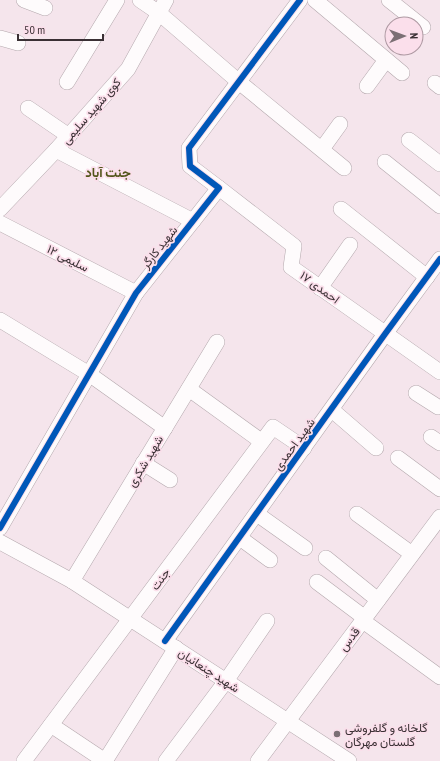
<svg xmlns="http://www.w3.org/2000/svg" width="440" height="761" font-family="'PT Sans Narrow',Vazirmatn,sans-serif">
<style>
.lines{fill:none;stroke-linecap:round;stroke-linejoin:round}
.minor-casing{stroke:#b4a8ad;stroke-width:16}
.minor{stroke:#fefbfc;stroke-width:15}
.cycleway-casing{stroke:#fbdfeb;stroke-width:8}
.cycleway{stroke:#0057b8;stroke-width:6}
.poi-dot{fill:#7b6f74;stroke:#fbdfeb;stroke-width:1.5}
.labels{text-anchor:middle;dominant-baseline:central;stroke-width:3.5;stroke-linejoin:round;paint-order:stroke}
.street-label{font-size:12px;fill:#3a3034;stroke:#fbdfeb}
.poi-label{font-size:12px;fill:#3a3034;stroke:#fbdfeb;text-anchor:start}
.neighbourhood-label{font-size:13px;font-weight:bold;fill:#525519;stroke:#fbdfeb}
</style>
<rect width="100%" height="100%" fill="#f5e5ec"/>
<g class="lines">
<defs>
<g id="minor">
<polyline points="24,0 45,8"/>
<polyline points="140,0 159,13 239,82 344,168"/>
<polyline points="315,0 402,73"/>
<polyline points="389,0 423,27"/>
<polyline points="0,38 18,43"/>
<polyline points="67,82 117,0"/>
<polyline points="435,83 440,87"/>
<polyline points="367,86 386,60"/>
<polyline points="28,108 69,136"/>
<polyline points="409,140 440,164"/>
<polyline points="322,149 340,124"/>
<polyline points="56,150 193,221"/>
<polyline points="385,162 440,206"/>
<polyline points="219,188 294,246 291,267 440,372"/>
<polyline points="0,209 56,150 128,69 166,0"/>
<polyline points="341,209 427,277"/>
<polyline points="0,223 136,293"/>
<polyline points="320,288 350,245"/>
<polyline points="0,320 89,374 165,428"/>
<polyline points="189,389 261,441"/>
<polyline points="416,393 438,407"/>
<polyline points="332,410 376,448"/>
<polyline points="431,437 440,443"/>
<polyline points="398,458 440,489"/>
<polyline points="143,463 170,480"/>
<polyline points="257,514 305,548"/>
<polyline points="357,514 412,554"/>
<polyline points="0,528 136,293 219,188 190,166 189,148 300,0"/>
<polyline points="240,538 270,560"/>
<polyline points="0,542 72,581 349,761"/>
<polyline points="326,558 378,600"/>
<polyline points="72,581 217,342"/>
<polyline points="317,582 365,618"/>
<polyline points="363,621 440,677"/>
<polyline points="165,641 385,334 440,259"/>
<polyline points="51,725 105,761"/>
<polyline points="24,761 273,427 304,448"/>
<polyline points="105,761 176,648"/>
<polyline points="166,761 226,681 267,621"/>
<polyline points="258,761 440,517"/>
</g>
</defs>
<use href="#minor" class="minor-casing"/>
<use href="#minor" class="minor"/>
<defs>
<g id="cycleway">
<polyline points="0,528 136,293 219,188 190,166 189,148 300,0"/>
<polyline points="165,641 385,334 440,259"/>
</g>
</defs>
<use href="#cycleway" class="cycleway-casing"/>
<use href="#cycleway" class="cycleway"/>
</g>
<circle class="poi-dot" cx="337" cy="734" r="4"/>
<g class="labels">
<g class="street-label">
<text transform="translate(91 111) rotate(-49)">کوی شهید سلیمی</text>
<text transform="translate(159 247) rotate(-52)">شهید کارگر</text>
<text transform="translate(68 258) rotate(27)">سلیمی ۱۲</text>
<text transform="translate(320 287) rotate(36)">احمدی ۱۷</text>
<text transform="translate(294 444) rotate(-54)">شهید احمدی</text>
<text transform="translate(145 461) rotate(-59)">شهید شکری</text>
<text transform="translate(160 579) rotate(-54)">جنت</text>
<text transform="translate(349 639) rotate(-53)">قدس</text>
<text transform="translate(209 670) rotate(33)">شهید چنعانیان</text>
</g>
<g class="poi-label">
<text x="345" y="727">گلخانه و گلفروشی<tspan x="345" dy="14">گلستان مهرگان</tspan></text>
</g>
<g class="neighbourhood-label">
<text x="108" y="172">جنت آباد</text>
</g>
</g>
<g transform="translate(404 36) rotate(89)"><circle r="19" fill="#fbdfeb" stroke="#ae99a2"/>
<path d="M0-3L7 15L0 10L-7 15Z" fill="#7b6f74"/>
<text y="-6" font-size="11" font-weight="bold" text-anchor="middle" fill="#3a3034">N</text>
</g>
<path d="M18 34v6h85v-6" fill="none" stroke="#3a3034" stroke-width="2"/>
<text x="24" y="34" font-size="12" fill="#3a3034" stroke="#fbdfeb" stroke-width="3" paint-order="stroke">50 m</text>
</svg>
